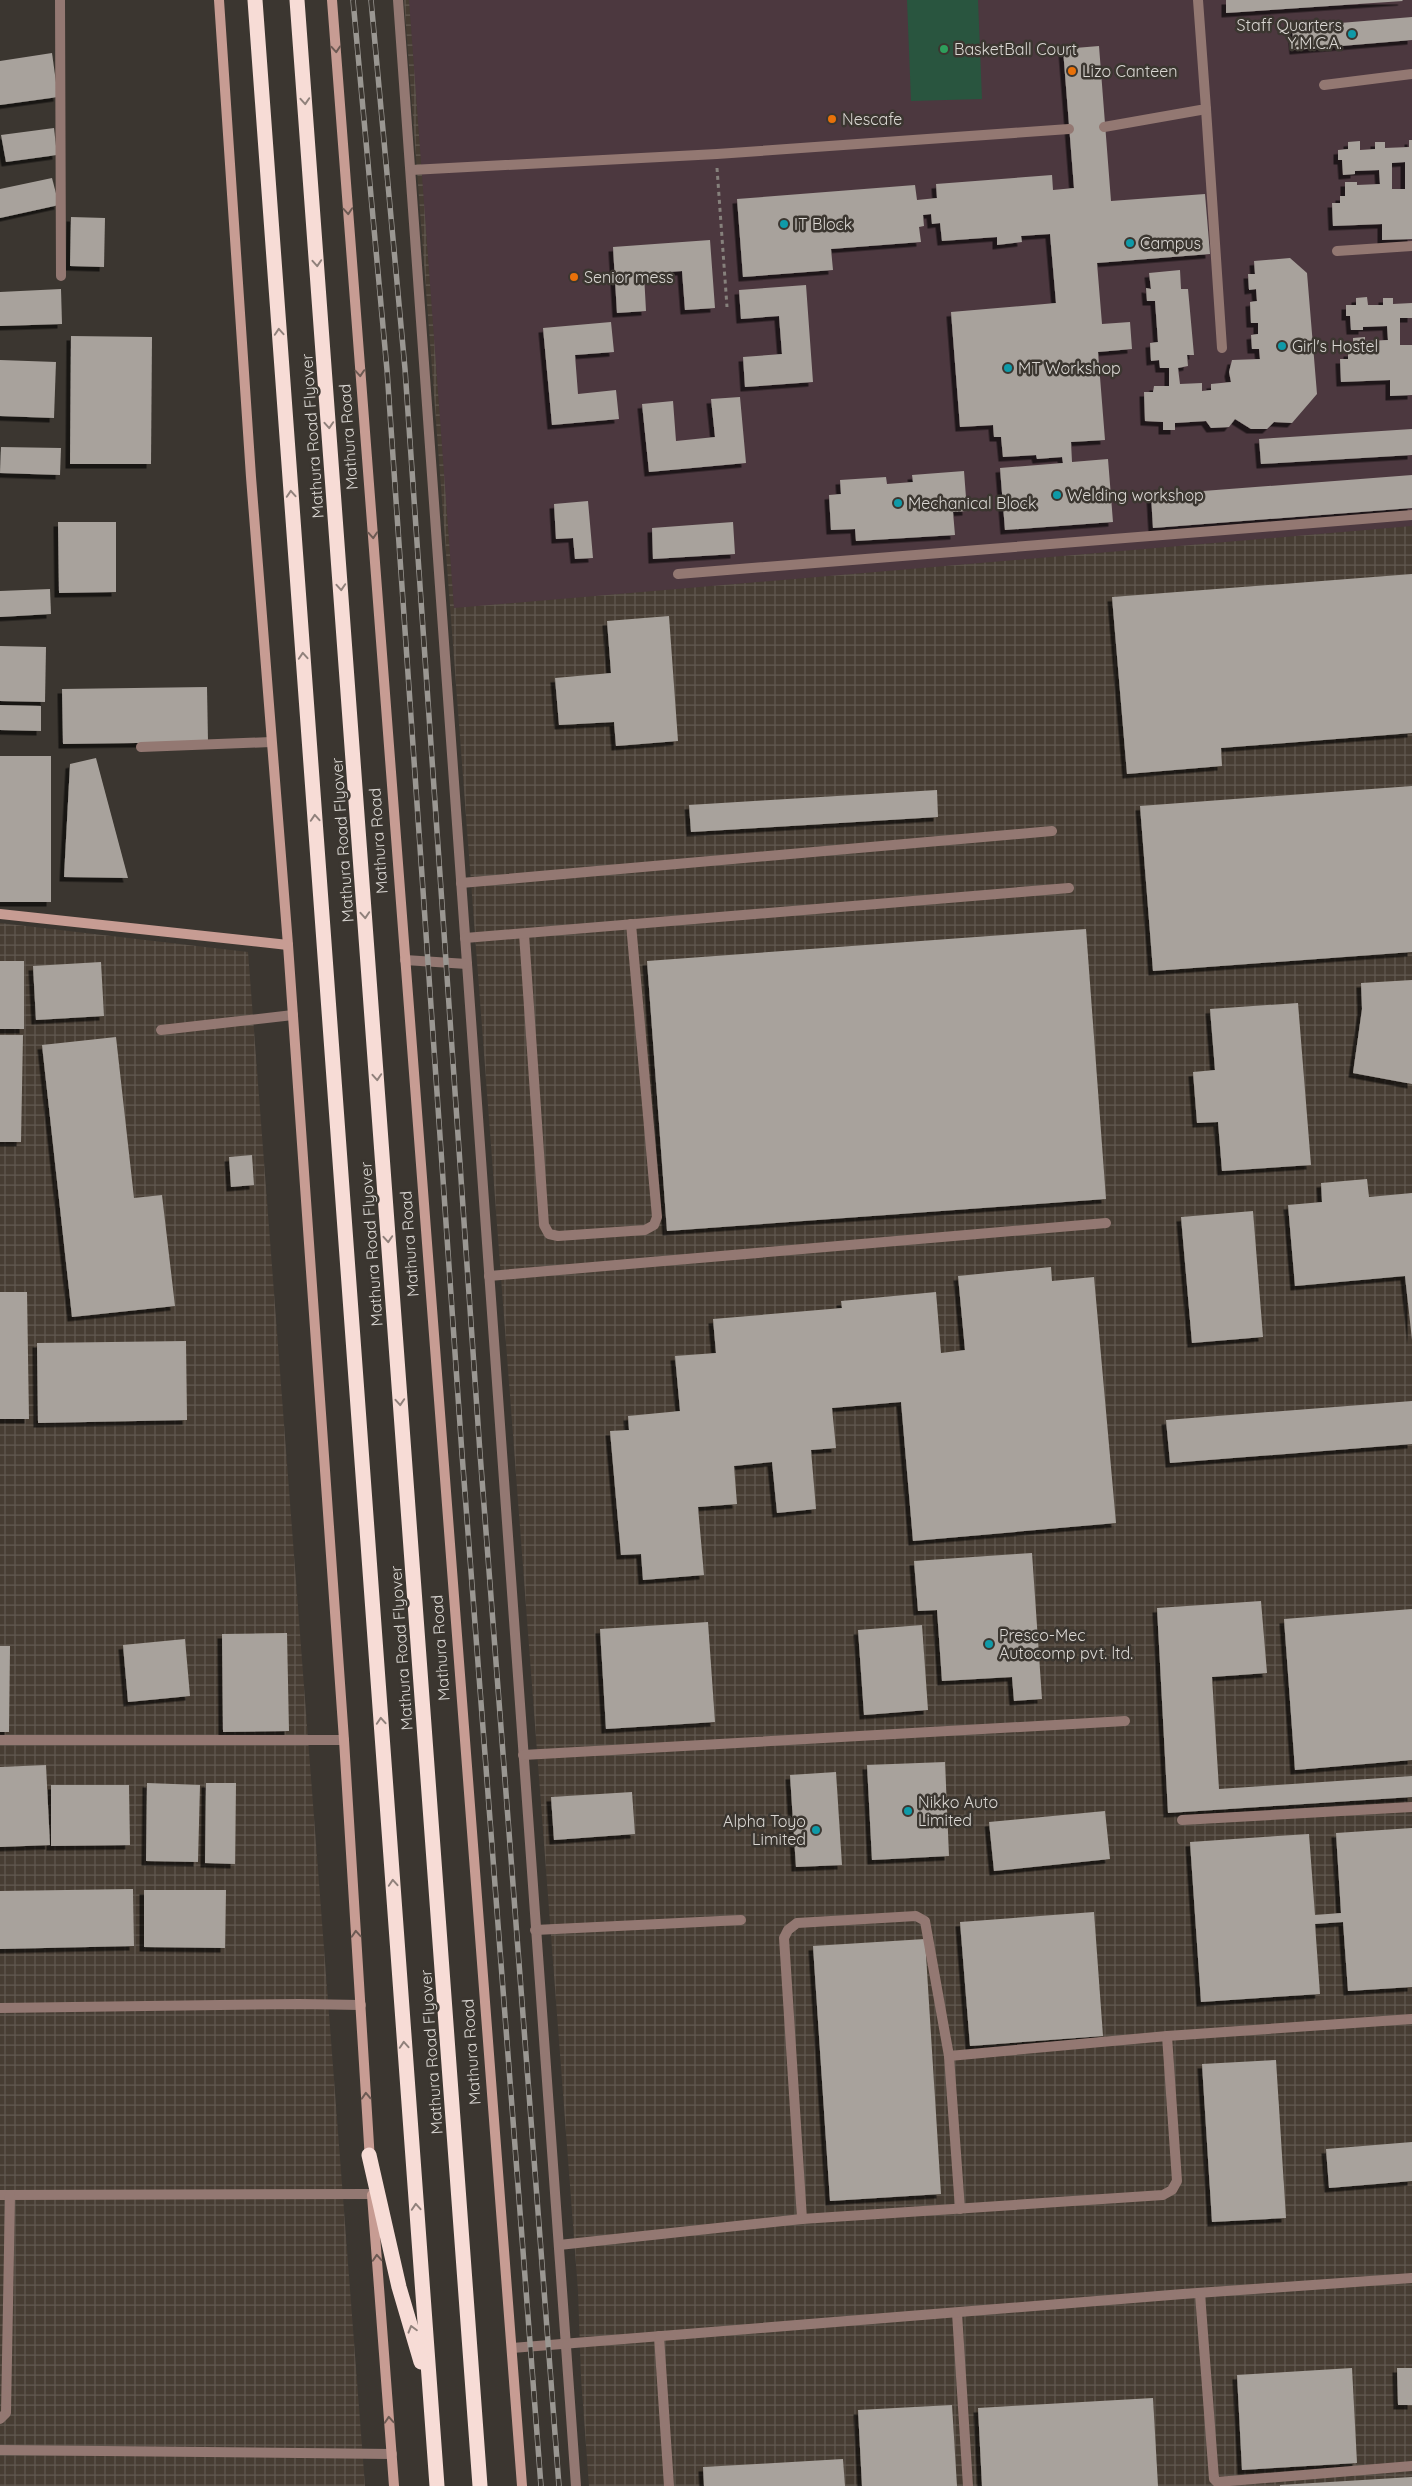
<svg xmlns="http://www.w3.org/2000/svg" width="1412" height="2486" font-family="Quicksand,sans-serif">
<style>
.industrial{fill:url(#industrial-grid)}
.education{fill:#4c383f}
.green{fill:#29553f}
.building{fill:#a8a29c;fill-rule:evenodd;filter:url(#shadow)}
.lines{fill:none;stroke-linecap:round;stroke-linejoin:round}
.path{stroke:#86817c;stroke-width:3;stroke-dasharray:4 4;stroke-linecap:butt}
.lane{stroke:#937872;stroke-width:10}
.street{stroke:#937872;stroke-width:10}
.secondary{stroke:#c79c93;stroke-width:10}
.highway{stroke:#f7dcd6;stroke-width:15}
.rail-casing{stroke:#9a9792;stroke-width:5.5}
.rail{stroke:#3b3630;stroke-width:4;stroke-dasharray:11;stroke-linecap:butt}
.oneway{stroke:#6c5a53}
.oneway2{stroke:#90817b}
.culture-dot{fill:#0f9aa8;stroke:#3b3630;stroke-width:2}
.leisure-dot{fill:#2e9e5b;stroke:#3b3630;stroke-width:2}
.food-dot{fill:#e8710a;stroke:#3b3630;stroke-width:2}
.labels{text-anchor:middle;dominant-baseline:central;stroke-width:5;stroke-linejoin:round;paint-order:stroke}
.poi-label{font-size:16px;fill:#dad7d3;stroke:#3b3630;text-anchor:start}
.street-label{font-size:16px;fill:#dad7d3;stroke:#3b3630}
</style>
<defs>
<pattern id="industrial-grid" width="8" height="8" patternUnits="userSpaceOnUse" patternTransform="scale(1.25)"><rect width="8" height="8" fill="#473d33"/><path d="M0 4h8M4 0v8" fill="none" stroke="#615850"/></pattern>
<filter id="shadow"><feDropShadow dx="-4.5" dy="4.5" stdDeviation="0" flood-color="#0009"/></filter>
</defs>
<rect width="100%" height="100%" fill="#3b3630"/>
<g class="industrial">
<polygon points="404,0 1412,0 1412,2486 589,2486 581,2378 578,2291"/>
<polygon points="0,923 248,952 365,2486 0,2486"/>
</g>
<polygon class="education" points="409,0 1412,0 1412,526 454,608"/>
<polygon class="green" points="907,0 978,0 982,99 911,101"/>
<g class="building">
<polygon points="1226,0 1402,0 1403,1 1226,13"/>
<polygon points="1412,17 1412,40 1294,50 1292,27"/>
<polygon points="1099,46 1111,201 1205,194 1210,254 1097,263 1102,324 1130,322 1132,349 1098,352 1105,440 1071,442 1072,462 1108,459 1113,522 1005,530 1000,468 1063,463 1062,457 1037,459 1036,455 1003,457 1001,437 994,437 993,425 960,427 951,312 1056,303 1050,234 1021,236 1022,242 997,245 997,237 942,241 940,223 932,224 931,214 923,215 924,226 919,227 921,242 831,249 833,270 743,277 737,199 915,185 917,200 937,198 936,184 1052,175 1053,190 1074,188 1063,49"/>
<polygon points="52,53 58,97 0,105 0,61"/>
<polygon points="54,128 57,155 6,162 1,135"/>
<path d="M 1409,140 L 1412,140 L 1412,239 L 1382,240 L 1382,224 L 1333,226 L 1332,203 L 1340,203 L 1340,196 L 1345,196 L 1345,182 L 1357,182 L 1357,185 L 1380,184 L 1379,170 L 1355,171 L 1355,174 L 1343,175 L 1342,160 L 1338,160 L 1338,150 L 1348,149 L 1348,142 L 1360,141 L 1360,150 L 1375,149 L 1375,142 L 1385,142 L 1385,148 L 1409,147 ZM 1405,162 L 1405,189 L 1392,189 L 1392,163 Z"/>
<polygon points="52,178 59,205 0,218 0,189"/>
<polygon points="71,217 105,218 104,267 70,266"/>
<polygon points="710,240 715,308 685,310 682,271 644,274 646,311 617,313 613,247"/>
<polygon points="1290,258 1307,273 1317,394 1292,423 1274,422 1267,429 1251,429 1235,419 1229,427 1211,428 1206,421 1175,423 1175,430 1163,430 1163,422 1145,421 1144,392 1153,392 1154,386 1169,386 1169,368 1160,368 1159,360 1151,361 1150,343 1158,342 1155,301 1147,301 1146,288 1151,289 1149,273 1180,270 1181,289 1188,289 1194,355 1187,355 1188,366 1178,368 1180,384 1202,383 1202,391 1211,390 1211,384 1231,382 1229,372 1232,360 1260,359 1259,349 1252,349 1251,335 1258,334 1258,323 1251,323 1250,302 1257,301 1256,289 1249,290 1248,274 1255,274 1254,261"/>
<polygon points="806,285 813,382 745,387 743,357 782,354 779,316 741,319 739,290"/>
<polygon points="61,289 62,324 0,326 0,292"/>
<polygon points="1367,297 1368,305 1383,305 1383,298 1393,298 1393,304 1412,303 1412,318 1400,318 1400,345 1412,345 1412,395 1390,396 1390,380 1341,382 1340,359 1348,359 1348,352 1353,352 1353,338 1365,337 1365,341 1388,340 1387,326 1363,327 1363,330 1351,330 1350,316 1346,316 1346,305 1356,305 1356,298"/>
<polygon points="611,322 614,352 575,355 578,394 616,390 619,419 552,425 543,328"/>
<polygon points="71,336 152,337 151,464 70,464"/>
<polygon points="0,360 56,362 54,418 0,416"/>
<polygon points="740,397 746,463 649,472 642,404 673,401 676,441 715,437 711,399"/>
<polygon points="1412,429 1412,455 1261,464 1259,439"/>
<polygon points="1,447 61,448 60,475 0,473"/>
<polygon points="964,471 967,511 953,512 955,535 856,541 855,529 831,530 829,495 841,494 840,480 886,477 887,484 913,482 912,475"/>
<polygon points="1412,475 1412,508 1153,528 1151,495"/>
<polygon points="588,501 593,558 575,559 573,538 556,539 554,504"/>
<polygon points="58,522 116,522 116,592 59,593"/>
<polygon points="733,522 735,554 653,559 652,528"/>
<polygon points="1412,574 1412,733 1221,748 1222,766 1127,774 1112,597"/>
<polygon points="50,589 51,614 0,617 0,591"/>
<polygon points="669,616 678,741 616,746 614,722 559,725 555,678 611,673 607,621"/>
<polygon points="0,646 46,647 45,702 0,701"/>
<polygon points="207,687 208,742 63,744 62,689"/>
<polygon points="0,705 41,706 41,731 0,730"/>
<rect x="0" y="756" width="51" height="146"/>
<polygon points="96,758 128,878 64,877 70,764"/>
<polygon points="1412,786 1412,952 1153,971 1140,806"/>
<polygon points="937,790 938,817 691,832 689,805"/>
<polygon points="1086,929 1106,1199 667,1231 647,961"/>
<rect x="0" y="961" width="24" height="68"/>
<polygon points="101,962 104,1016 36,1020 33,966"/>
<polygon points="1412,980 1412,1084 1353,1073 1362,1009 1361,983"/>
<polygon points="1298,1003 1311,1165 1222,1171 1218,1122 1197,1123 1193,1072 1215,1070 1210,1009"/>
<polygon points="0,1035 23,1035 21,1142 0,1142"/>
<polygon points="116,1037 134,1198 162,1195 175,1306 72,1317 42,1045"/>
<polygon points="252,1155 254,1185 231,1187 229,1157"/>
<polygon points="1367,1179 1369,1197 1412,1193 1412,1340 1405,1276 1295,1286 1288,1205 1322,1202 1321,1183"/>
<polygon points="1253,1211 1263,1337 1192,1343 1181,1217"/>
<polygon points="1051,1267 1052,1281 1094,1277 1116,1523 913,1541 901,1402 832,1408 836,1448 811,1450 816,1509 777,1513 772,1462 734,1466 737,1504 698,1507 704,1575 643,1580 641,1554 621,1555 610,1431 629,1430 628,1416 680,1411 675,1356 716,1353 713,1319 842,1308 841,1301 936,1292 941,1353 965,1350 958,1276"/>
<polygon points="0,1292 27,1292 29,1419 0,1419"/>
<polygon points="186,1341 187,1420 38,1423 37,1343"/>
<polygon points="1412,1401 1412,1444 1170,1463 1166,1420"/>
<polygon points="1032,1553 1042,1699 1014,1701 1012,1677 942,1681 937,1610 918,1611 914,1561"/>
<polygon points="1261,1601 1267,1673 1212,1677 1219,1789 1412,1776 1412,1797 1168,1813 1157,1608"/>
<polygon points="1412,1609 1412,1760 1295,1770 1284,1619"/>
<polygon points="708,1622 715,1722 606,1729 600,1629"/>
<polygon points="922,1625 928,1710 864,1715 858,1630"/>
<polygon points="287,1633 289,1731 223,1732 222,1634"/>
<polygon points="185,1639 190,1696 128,1702 123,1645"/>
<polygon points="0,1646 10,1646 9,1732 0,1732"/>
<polygon points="945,1762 949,1856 872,1860 867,1765"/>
<polygon points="46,1765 50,1845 0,1847 0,1767"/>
<polygon points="836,1772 842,1865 796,1867 790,1775"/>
<polygon points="147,1783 200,1785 198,1862 146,1861"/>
<polygon points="206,1783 236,1783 235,1864 205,1863"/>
<polygon points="51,1785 129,1785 130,1845 51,1846"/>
<polygon points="632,1792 635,1834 554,1840 551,1797"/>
<polygon points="1105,1811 1110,1859 994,1871 989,1822"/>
<polygon points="1412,1828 1412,1987 1348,1991 1343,1922 1315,1924 1320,1994 1201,2002 1190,1842 1309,1834 1315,1915 1341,1913 1336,1833"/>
<polygon points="133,1889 134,1946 0,1949 0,1891"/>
<polygon points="144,1890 226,1890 225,1948 144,1947"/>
<polygon points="1094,1912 1103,2036 970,2046 960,1922"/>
<polygon points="925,1939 941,2194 830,2201 813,1946"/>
<polygon points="1276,2060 1286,2218 1212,2222 1202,2064"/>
<polygon points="1412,2142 1412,2181 1329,2188 1326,2149"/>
<polygon points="1352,2368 1357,2463 1242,2470 1237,2375"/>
<polygon points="1397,2368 1412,2368 1412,2405 1398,2405"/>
<polygon points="1153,2398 1158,2486 982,2486 978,2408"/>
<polygon points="952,2405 957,2486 862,2486 858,2410"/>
<polygon points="843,2459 845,2486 704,2486 703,2467"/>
<polygon points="1412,2477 1412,2486 1280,2486 1280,2485"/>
</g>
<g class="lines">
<polyline class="path" points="717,168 727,307"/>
<g class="lane">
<polyline points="398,0 576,2486"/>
<polyline points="1324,85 1412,74"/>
<polyline points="1206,109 1222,348"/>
<polyline points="1104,127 1206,109 1198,0"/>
<polyline points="411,170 717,154 1069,129"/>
<polyline points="1337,251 1412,246"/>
<polyline points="678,574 1412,515"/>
<polyline points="141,747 271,742"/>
<polyline points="461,883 1052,831"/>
<polyline points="524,934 544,1225 549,1234 558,1236 645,1230 654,1225 657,1217 631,924"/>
<polyline points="465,938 1069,888"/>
<polyline points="405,960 467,964"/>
<polyline points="161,1030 293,1015"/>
<polyline points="489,1276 1106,1223"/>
<polyline points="0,1740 344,1740"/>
<polyline points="523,1755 1125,1721"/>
<polyline points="1182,1820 1412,1807"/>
<polyline points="535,1930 741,1920"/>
<polyline points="0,2008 299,2004 361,2005"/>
<polyline points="949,2056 1167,2036 1412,2019"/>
<polyline points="0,2195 372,2194"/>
<polyline points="802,2219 784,1938 788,1930 797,1923 916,1916 925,1921 949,2056 960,2209"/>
<polyline points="559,2245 802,2219 1163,2195 1172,2190 1177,2181 1167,2036"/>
<polyline points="1200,2294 1214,2479 1217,2482 1412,2466"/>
<polyline points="957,2313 968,2486"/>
<polyline points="659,2336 669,2486"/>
<polyline points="512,2348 1183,2294 1412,2278"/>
<polyline points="0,2419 6,2413 10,2195"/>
<polyline points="0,2450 392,2454"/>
</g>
<polyline class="street" points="60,0 61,276"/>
<g class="secondary">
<polyline points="219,0 251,477 288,945 344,1740 370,2161"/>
<polyline points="332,0 522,2486"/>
<polyline points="0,914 288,945"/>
<polyline points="372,2195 394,2486"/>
</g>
<g class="highway">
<polyline points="255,0 437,2486"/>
<polyline points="297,0 480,2486"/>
<polyline points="369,2155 399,2287 421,2362"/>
</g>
<defs>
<g id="rail">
<polyline points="353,0 387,370 462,1454 541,2486"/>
<polyline points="371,0 405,369 480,1453 559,2486"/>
</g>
</defs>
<use href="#rail" class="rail-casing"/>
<use href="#rail" class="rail"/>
</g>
<defs><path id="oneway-chevron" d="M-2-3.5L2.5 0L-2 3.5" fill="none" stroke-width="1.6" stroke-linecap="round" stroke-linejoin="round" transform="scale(1.25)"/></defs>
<g class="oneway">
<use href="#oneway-chevron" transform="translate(336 49) rotate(86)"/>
<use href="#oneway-chevron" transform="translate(348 211) rotate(86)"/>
<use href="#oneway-chevron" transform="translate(360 373) rotate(86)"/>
<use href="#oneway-chevron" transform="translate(373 535) rotate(86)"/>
<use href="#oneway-chevron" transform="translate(356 1934) rotate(-94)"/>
<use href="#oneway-chevron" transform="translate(366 2096) rotate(-93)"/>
<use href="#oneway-chevron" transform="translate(377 2258) rotate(-94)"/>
<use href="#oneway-chevron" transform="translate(389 2420) rotate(-94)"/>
</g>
<g class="oneway2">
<use href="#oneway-chevron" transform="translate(305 101) rotate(86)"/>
<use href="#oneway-chevron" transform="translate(317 263) rotate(86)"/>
<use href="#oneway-chevron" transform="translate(279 332) rotate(-94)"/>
<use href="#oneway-chevron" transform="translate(329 425) rotate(86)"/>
<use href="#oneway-chevron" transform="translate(291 494) rotate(-94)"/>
<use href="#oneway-chevron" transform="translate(341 587) rotate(86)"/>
<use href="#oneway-chevron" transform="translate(303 656) rotate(-94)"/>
<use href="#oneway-chevron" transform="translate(315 818) rotate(-94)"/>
<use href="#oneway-chevron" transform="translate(365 915) rotate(86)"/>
<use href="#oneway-chevron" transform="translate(377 1077) rotate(86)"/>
<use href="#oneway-chevron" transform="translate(388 1239) rotate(86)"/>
<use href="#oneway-chevron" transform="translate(400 1402) rotate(86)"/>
<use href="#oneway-chevron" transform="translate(381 1721) rotate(-94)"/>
<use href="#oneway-chevron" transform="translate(393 1883) rotate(-94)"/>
<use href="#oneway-chevron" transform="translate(404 2045) rotate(-94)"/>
<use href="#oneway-chevron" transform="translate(416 2207) rotate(-94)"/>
<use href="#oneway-chevron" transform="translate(412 2329) rotate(-106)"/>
</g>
<g class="culture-dot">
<circle cx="1352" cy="34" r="5"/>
<circle cx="784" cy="224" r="5"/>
<circle cx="1130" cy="243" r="5"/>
<circle cx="1282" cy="346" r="5"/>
<circle cx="1008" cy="368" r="5"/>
<circle cx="1057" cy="495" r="5"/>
<circle cx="898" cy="503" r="5"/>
<circle cx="989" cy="1644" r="5"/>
<circle cx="908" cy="1811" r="5"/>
<circle cx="816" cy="1830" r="5"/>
</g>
<circle class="leisure-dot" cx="944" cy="49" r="5"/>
<g class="food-dot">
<circle cx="1072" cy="71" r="5"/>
<circle cx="832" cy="119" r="5"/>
<circle cx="574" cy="277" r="5"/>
</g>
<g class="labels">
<g class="poi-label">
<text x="1342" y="25" text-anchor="end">Staff Quarters<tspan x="1342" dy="18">Y.M.C.A.</tspan></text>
<text x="954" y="49">BasketBall Court</text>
<text x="1082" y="71">Lizo Canteen</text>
<text x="842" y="119">Nescafe</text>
<text x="794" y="224">IT Block</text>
<text x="1140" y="243">Campus</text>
<text x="584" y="277">Senior mess</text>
<text x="1292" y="346">Girl's Hostel</text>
<text x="1018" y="368">MT Workshop</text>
<text x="1067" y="495">Welding workshop</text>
<text x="908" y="503">Mechanical Block</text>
<text x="999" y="1635">Presco-Mec<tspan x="999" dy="18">Autocomp pvt. ltd.</tspan></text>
<text x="918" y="1802">Nikko Auto<tspan x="918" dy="18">Limited</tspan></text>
<text x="806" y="1821" text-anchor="end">Alpha Toyo<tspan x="806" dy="18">Limited</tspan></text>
</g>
<g class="street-label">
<text transform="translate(312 436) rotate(-94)">Mathura Road Flyover</text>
<text transform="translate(348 437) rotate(-94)">Mathura Road</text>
<text transform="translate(342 840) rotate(-94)">Mathura Road Flyover</text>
<text transform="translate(378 841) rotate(-94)">Mathura Road</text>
<text transform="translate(371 1244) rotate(-94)">Mathura Road Flyover</text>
<text transform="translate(409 1244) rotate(-94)">Mathura Road</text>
<text transform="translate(401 1648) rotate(-94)">Mathura Road Flyover</text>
<text transform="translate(440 1648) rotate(-94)">Mathura Road</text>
<text transform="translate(431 2052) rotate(-94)">Mathura Road Flyover</text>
<text transform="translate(471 2052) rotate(-94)">Mathura Road</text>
</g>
</g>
</svg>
